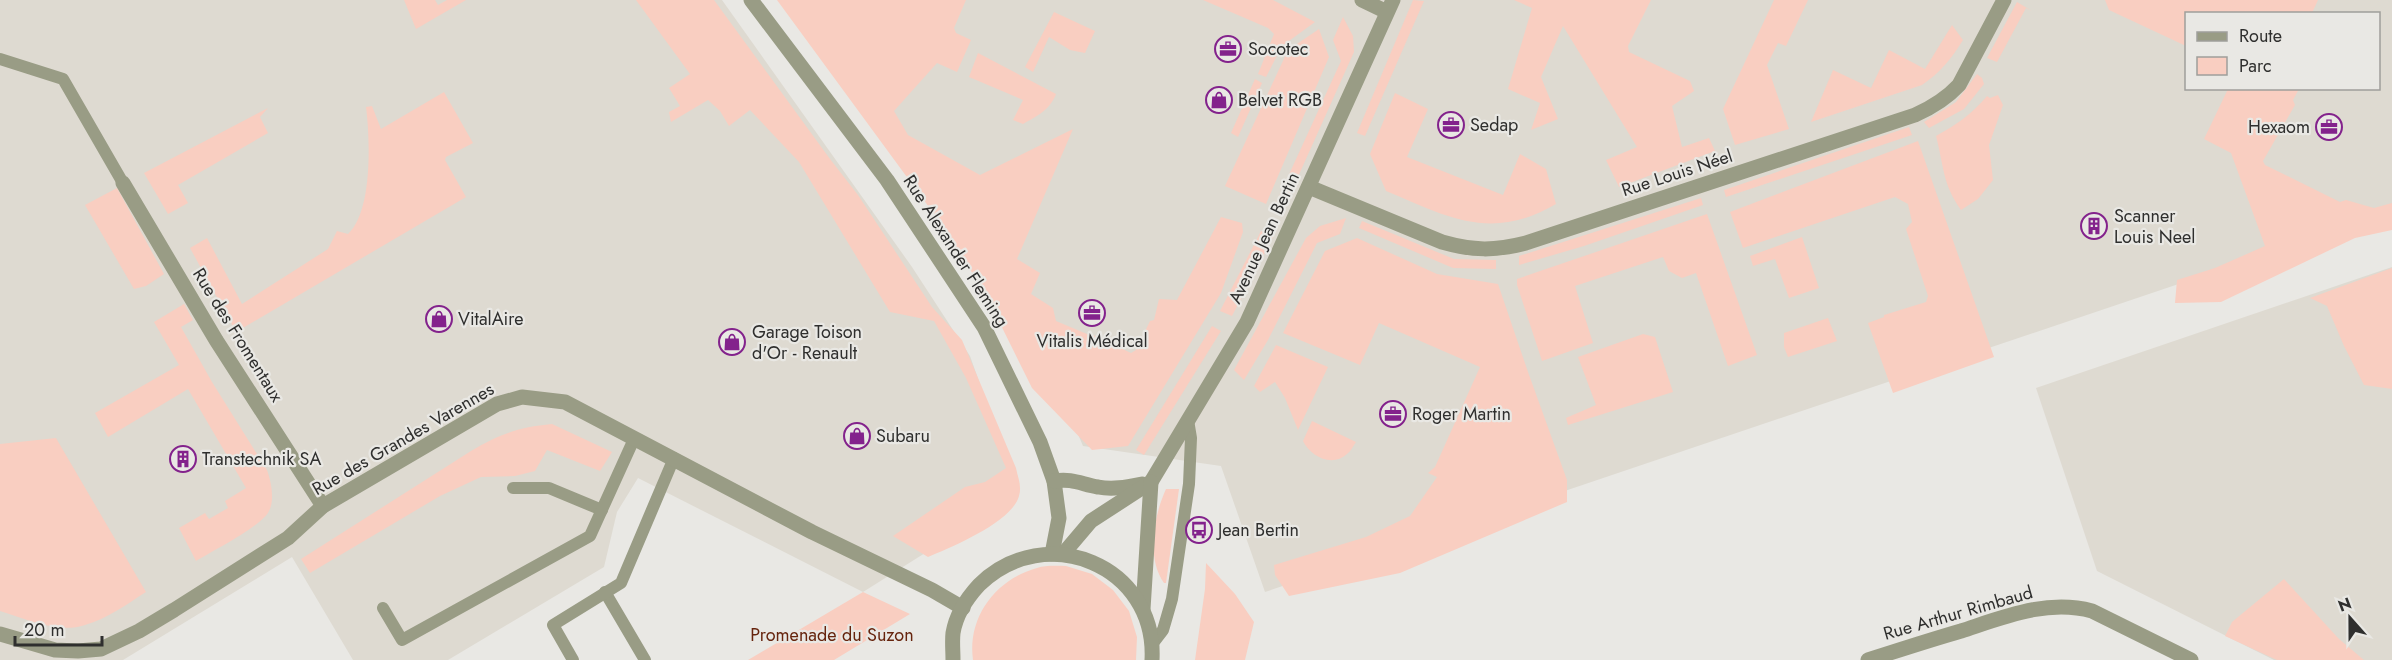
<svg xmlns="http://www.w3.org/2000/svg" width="2392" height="660" font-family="Jost,sans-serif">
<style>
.built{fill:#dedad1;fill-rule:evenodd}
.green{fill:#f9cec1}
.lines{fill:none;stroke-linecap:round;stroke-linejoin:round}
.service{stroke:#999c85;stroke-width:12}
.minor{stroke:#999c85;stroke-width:15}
.labels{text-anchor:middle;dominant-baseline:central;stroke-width:4.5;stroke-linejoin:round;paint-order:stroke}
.poi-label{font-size:18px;fill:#2f2f2e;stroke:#e9e8e4;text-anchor:start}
.street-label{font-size:18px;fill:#2f2f2e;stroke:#e9e8e4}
.park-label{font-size:18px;fill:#66240d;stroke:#e9e8e4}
</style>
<rect width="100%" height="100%" fill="#e9e8e4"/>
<g class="built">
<polygon points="0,0 722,0 912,267 970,356 1019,494 863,592 638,478 617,512 604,567 448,660 353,660 292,557 123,660 0,660"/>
<path d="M 813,0 L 2392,0 L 2392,212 L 1265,592 L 1221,466 L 1083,446 L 1022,302 ZM 2186,14 L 2378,14 L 2378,88 L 2186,88 Z"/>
<polygon points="2392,267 2392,660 2274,660 2097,571 2036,388"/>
</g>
<g class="green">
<polygon points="404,0 435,0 438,5 447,0 466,0 416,29"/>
<path d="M 636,0 L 714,0 L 830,159 L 858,195 L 932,307 L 962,340 L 1016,468 C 1018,478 1022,486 1019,496 C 1012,522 952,547 928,557 L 893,536 L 965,487 L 985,482 L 1006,468 L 966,378 L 934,321 L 890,312 L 799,162 L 750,110 L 729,126 L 720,111 L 708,100 L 671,122 L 669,112 L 680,106 L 669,88 L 690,74 Z"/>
<polygon points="777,0 966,0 954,28 956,33 971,40 957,72 937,63 894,111 908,135 980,175 1073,129 1017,259 1040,273 1031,294 1053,308 1056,321 1087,334 1089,333 1131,353 1136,350 1150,321 1154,320 1159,299 1177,300 1221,217 1242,223 1243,232 1221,293 1128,446 1092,450 1032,388 984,291 934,214"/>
<polygon points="1203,0 1273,0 1315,22 1282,46 1266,77 1258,74 1274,34 1268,28"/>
<polygon points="1413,0 1424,1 1365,136 1357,133"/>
<polygon points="1514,0 1651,0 1628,46 1629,52 1690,81 1694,91 1672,106 1682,147 1709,138 1715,151 1619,187 1606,160 1637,147 1563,26 1541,77 1558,119 1531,130 1540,103 1508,89 1532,8"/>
<polygon points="1774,0 1808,0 1786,46 1778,43 1767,65 1789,129 1735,145 1723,109"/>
<polygon points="2105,0 2318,0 2312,13 2186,14 2186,46 2109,10"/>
<polygon points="2017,2 2032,11 2026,8 1997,62 1987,58"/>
<polygon points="1054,12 1095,31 1085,53 1070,50 1049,37 1033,72 1025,67"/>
<polygon points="1343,17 1353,36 1354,52 1284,208 1275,205 1341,61 1333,40"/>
<path d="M 1952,25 L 1963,40 C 1952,58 1940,73 1922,85 L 1811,122 L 1833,70 L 1871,88 L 1889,50 L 1925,69 Z"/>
<polygon points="1319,29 1329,57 1266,204 1225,186 1288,50"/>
<path d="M 978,53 L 1056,94 C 1050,110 1037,116 1023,124 L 1013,120 L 1023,100 L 969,77 Z"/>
<polygon points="1977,74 1982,78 1984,84 1964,109 1929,128 1924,122 1956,102"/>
<polygon points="1255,79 1262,83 1238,137 1231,133"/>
<polygon points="2228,89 2299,89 2293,100 2295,105 2263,161 2265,165 2340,202 2346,200 2374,208 2392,203 2392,230 2355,238 2221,302 2175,303 2177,280 2215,268 2265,246 2231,153 2204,139"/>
<path d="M 444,92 L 473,143 L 446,157 L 445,160 L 466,197 L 236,332 L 190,248 L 207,238 L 242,304 L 328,249 L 337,231 L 348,234 C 373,211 370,138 366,107 L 372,106 L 381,129 Z"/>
<path d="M 1395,93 L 1428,109 L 1407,157 L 1503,195 L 1520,154 L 1546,169 L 1556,204 C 1491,242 1448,217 1386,191 L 1370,154 Z"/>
<path d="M 1998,95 L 2003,105 L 1989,145 L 1993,180 L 1978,199 L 1961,210 C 1942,183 1944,166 1936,136 C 1956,125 1972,114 1987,96 L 1990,98 Z"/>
<polygon points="268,108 260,117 268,133 178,185 188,203 168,214 144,173"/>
<polygon points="1909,127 1912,135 1726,197 1724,190"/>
<polygon points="1918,141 1994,357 1893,393 1868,323 1884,317 1884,315 1926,302 1928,296 1906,229 1912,222 1908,204 1895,197 1743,248 1730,212"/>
<polygon points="117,188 164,274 146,286 134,289 85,205"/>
<polygon points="1701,198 1703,205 1584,246 1519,265 1519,256"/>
<polygon points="1707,214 1757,355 1728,366 1696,273 1682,278 1669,271 1663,257 1575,286 1593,343 1542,361 1517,285 1517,279"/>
<polygon points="1346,218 1340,234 1317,243 1268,340 1244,380 1234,370 1306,238 1320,226"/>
<polygon points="1362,221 1454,259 1496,260 1496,269 1453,268 1359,228"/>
<polygon points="1261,231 1273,237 1232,316 1220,311"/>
<polygon points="1802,237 1819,288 1789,298 1775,259 1753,266 1750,256"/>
<polygon points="1357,238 1437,274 1498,284 1528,372 1567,480 1567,502 1400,573 1289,596 1275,575 1274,565 1366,537 1410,516 1437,477 1428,473 1435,467 1480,367 1379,323 1360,365 1283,333 1325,251"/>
<polygon points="2392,268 2392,389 2364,385 2344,346 2327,306 2310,298"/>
<path d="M 184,304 L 193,320 L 181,327 L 212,382 L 267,470 C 271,481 275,500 269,511 C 262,526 212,551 196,561 L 179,528 L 205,513 L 209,519 L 228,508 L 225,501 L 246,488 L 188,389 L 108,437 L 95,413 L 179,365 L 154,322 Z"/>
<polygon points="1828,318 1837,341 1788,357 1784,347 1784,333"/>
<polygon points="1212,326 1221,331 1144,455 1136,450"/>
<polygon points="1643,334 1655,337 1673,392 1568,425 1566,418 1596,405 1578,357"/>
<polygon points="1276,345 1328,367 1298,430 1285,398 1275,382 1260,392 1254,386"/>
<path d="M 1312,421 L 1356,442 C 1353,446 1351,451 1347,454 C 1332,468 1310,456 1303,441 Z"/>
<path d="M 552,424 L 612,452 L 600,471 L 547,450 L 535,471 L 515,476 L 481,477 L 440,496 L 310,573 L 301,559 L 471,451 C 500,434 519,427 552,424 Z"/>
<path d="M 56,438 L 146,592 C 127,604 107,619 85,625 C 58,634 26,619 0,611 L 0,444 Z"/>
<path d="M 1166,489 L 1179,489 L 1166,583 L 1164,583 C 1146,558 1154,515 1166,489 Z"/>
<polygon points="1206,563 1235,594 1254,622 1245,660 1195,660 1205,589"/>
<path d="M 1066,566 L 1092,574 L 1113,590 L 1129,611 L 1137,637 L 1136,660 L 973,660 C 967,617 996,579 1037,568 C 1046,565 1057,566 1066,566 Z"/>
<polygon points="2284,579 2339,639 2364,660 2277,660 2225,636 2232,622"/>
<polygon points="863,592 910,614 834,660 748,660"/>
</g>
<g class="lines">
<g class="service">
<polyline points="0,59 63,79 123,183"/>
<polyline points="513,488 549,488 602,510"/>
<polyline points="605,592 645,660"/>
<polyline points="383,608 402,640 590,536 634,439"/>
<polyline points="1153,643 1163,630 1172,599 1189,484 1191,438 1188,420"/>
<polyline points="573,660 553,625 621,583 674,458"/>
</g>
<g class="minor">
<polyline points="751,0 887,180 984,327 1040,442 1054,481 1059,518 1052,554"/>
<polyline points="1362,0 1387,12"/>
<polyline points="123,183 216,340 323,506"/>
<path d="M 1309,187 L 1442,242 C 1474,251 1494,251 1526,243 L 1915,115 C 1933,107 1946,99 1959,85 L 2004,0"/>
<path d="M 1054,481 C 1072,478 1081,484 1098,487 C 1113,490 1127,487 1142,484"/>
<polyline points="1063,554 1091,521 1151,482 1247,322 1393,0"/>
<polyline points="1143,609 1151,482"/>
<polyline points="0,634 55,650 78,651 101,649 139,631 174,610 288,538 323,506 497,404 522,397 565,402 812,532 932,590 963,608"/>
<path d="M 953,660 C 953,651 952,641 953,633 C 956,615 967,598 979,585 C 1045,520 1157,565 1152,660"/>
<path d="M 1868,660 C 1899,650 1930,640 1961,631 C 2004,617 2047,599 2092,611 L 2191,660"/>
</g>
</g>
<defs>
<symbol id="office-ring" viewBox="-11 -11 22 22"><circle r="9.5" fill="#e9e8e4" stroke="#83228c" stroke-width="1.5"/><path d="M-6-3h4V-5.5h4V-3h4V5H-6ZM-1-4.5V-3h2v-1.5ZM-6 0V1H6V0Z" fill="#83228c"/></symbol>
<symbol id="shop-ring" viewBox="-11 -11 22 22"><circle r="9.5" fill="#e9e8e4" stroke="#83228c" stroke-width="1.5"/><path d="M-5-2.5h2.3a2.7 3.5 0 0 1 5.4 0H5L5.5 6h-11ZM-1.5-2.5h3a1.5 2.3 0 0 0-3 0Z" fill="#83228c"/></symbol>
<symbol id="building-ring" viewBox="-11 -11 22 22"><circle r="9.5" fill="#e9e8e4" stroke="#83228c" stroke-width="1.5"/><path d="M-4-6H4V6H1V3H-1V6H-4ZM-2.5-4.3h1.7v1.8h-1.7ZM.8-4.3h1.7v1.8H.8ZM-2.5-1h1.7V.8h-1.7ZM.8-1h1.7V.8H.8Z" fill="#83228c"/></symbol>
<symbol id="bus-ring" viewBox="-11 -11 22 22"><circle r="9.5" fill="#e9e8e4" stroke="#83228c" stroke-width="1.5"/><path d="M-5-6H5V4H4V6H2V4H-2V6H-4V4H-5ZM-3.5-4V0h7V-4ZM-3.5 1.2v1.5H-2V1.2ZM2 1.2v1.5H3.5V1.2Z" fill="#83228c"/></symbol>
</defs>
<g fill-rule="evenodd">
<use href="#office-ring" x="1213" y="34" width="30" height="30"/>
<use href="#shop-ring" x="1204" y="85" width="30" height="30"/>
<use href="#office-ring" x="1436" y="110" width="30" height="30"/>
<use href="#office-ring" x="2314" y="112" width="30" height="30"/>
<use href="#building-ring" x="2079" y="211" width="30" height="30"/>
<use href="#office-ring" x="1077" y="298" width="30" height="30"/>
<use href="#shop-ring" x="424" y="304" width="30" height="30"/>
<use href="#shop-ring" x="717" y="327" width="30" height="30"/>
<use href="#office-ring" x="1378" y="399" width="30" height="30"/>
<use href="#shop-ring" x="842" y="421" width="30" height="30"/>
<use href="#building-ring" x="168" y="444" width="30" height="30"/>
<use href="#bus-ring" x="1184" y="515" width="30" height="30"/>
</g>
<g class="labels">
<g class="poi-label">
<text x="1248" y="49">Socotec</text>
<text x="1238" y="100">Belvet RGB</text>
<text x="1470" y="125">Sedap</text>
<text x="2310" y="127" text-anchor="end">Hexaom</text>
<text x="2114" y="216">Scanner<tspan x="2114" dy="21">Louis Neel</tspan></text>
<text x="458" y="319">VitalAire</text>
<text x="752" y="332">Garage Toison<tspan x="752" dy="21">d'Or - Renault</tspan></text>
<text x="1092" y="341" text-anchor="middle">Vitalis Médical</text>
<text x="1412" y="414">Roger Martin</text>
<text x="876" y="436">Subaru</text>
<text x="202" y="459">Transtechnik SA</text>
<text x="1218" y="530">Jean Bertin</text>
</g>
<g class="street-label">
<text transform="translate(1677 173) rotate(-18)">Rue Louis Néel</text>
<text transform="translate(1264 238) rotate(-65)">Avenue Jean Bertin</text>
<text transform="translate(956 251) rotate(57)">Rue Alexander Fleming</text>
<text transform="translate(238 335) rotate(58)">Rue des Fromentaux</text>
<text transform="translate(403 439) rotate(-30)">Rue des Grandes Varennes</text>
<text transform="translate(1958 613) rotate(-16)">Rue Arthur Rimbaud</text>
</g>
<g class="park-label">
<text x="832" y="635">Promenade du Suzon</text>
</g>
</g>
<rect x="2185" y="12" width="195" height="78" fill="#e9e8e4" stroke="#9f9e9b" stroke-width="1.5"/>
<rect x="2197" y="32" width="30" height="9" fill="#999c85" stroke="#9f9e9b" stroke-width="1.5"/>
<text x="2239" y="42" font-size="18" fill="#2f2f2e">Route</text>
<rect x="2197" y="57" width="30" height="18" fill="#f9cec1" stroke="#9f9e9b" stroke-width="1.5"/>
<text x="2239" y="72" font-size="18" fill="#2f2f2e">Parc</text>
<g transform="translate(2350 618) rotate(339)" stroke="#e9e8e4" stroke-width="4.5" paint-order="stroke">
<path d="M0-4.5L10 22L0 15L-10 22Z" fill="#2f2f2e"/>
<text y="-9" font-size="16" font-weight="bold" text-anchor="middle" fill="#2f2f2e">N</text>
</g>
<path d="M15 636v9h87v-9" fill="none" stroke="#2f2f2e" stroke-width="3"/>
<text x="24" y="636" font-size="18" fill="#2f2f2e" stroke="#e9e8e4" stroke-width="4.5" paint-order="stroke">20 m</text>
</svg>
